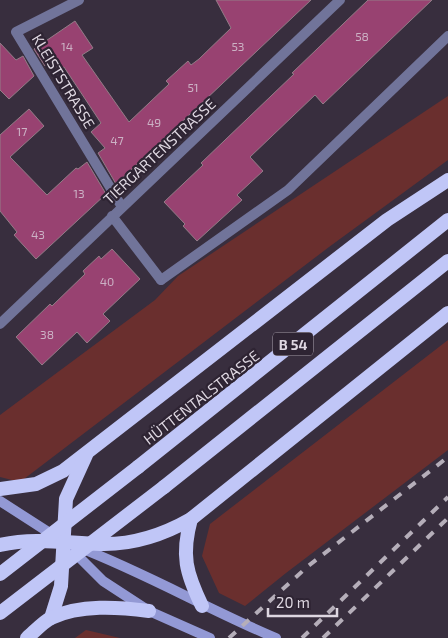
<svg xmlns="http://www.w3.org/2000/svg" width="448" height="638" font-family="'Exo 2',sans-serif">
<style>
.green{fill:#6a2f2e}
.building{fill:#984271;stroke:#937c87}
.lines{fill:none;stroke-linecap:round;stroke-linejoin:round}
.service{stroke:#71749a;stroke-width:10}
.minor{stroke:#71749a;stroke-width:10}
.tertiary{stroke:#71749a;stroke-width:10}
.secondary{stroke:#9399d5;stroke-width:10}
.trunk{stroke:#c0c6f7;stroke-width:14}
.rail{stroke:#b5aeb9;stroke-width:4;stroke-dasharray:9 9;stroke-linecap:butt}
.trunk-bridge{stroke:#c0c6f7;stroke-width:14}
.labels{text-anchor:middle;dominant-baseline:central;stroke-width:4.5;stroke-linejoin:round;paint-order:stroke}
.number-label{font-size:12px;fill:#ccb2c5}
.shield{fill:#2e2433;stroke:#a9a1ad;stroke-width:1}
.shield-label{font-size:14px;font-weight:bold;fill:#ded7e1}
.street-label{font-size:15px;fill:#ded7e1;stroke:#2e2433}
</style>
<rect width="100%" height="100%" fill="#382e3e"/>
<g class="green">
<polygon points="448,96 448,160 329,247 20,482 0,477 0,415 155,300 178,276"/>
<polygon points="448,340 448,450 286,573 245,606 219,593 202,556 210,524"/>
<polygon points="86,630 120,638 75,638"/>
</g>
<g class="building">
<polygon points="216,0 311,0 116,184 98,153 105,148 91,132 101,123 64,67 59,70 52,59 45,66 34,49 75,21 93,48 82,55 129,122 169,84 166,81 188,61 191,65 199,59 231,28"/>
<polygon points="368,0 432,0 323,104 315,95 250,157 263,171 237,195 242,200 197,241 183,226 185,224 164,202 203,165 201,163 294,74 292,73"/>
<polygon points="0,43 16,60 23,56 34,76 9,99 0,90"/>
<polygon points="29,109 44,126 10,157 47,195 76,168 78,169 87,162 106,194 36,259 14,235 17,232 0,211 0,135"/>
<polygon points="112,249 140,279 103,314 110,321 87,343 77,332 42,365 16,337 50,304 52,306 85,274 83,271 99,256 101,259"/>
</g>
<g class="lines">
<polyline class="service" points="161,280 288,190 448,36"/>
<g class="minor">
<polyline points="79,0 16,32 122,207"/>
<polyline points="112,216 161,280"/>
</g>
<polyline class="tertiary" points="0,324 340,0"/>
<g class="secondary">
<polyline points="0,501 56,537"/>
<path d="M 78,547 C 146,573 209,610 276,638"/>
<polyline points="73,551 103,581 149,611 210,638"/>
</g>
<g class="trunk">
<polyline points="138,467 448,220"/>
<polyline points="164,487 448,261"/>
<polyline points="0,489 36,484 63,471 387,220 448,180"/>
<path d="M 191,519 C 181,555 186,573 202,606"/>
<path d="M 0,545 C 34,537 66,543 100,544 C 134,545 163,535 191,519 L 448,313"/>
<polyline points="51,618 61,586 66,499 86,455"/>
<path d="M 27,638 C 34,632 43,622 51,618 C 80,604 119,607 149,611"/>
</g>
<g class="rail">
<polyline points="229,638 307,567 448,457"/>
<polyline points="302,638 448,497"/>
<polyline points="323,638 448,518"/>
</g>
<g class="trunk-bridge">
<polyline points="0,574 138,467"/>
<polyline points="0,613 164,487"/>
</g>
</g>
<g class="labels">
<g class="number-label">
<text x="362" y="36">58</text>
<text x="67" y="46">14</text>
<text x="238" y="46">53</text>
<text x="193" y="87">51</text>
<text x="154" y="122">49</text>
<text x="22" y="131">17</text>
<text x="117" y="140">47</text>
<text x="79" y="193">13</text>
<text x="38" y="234">43</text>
<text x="107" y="281">40</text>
<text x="47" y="334">38</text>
</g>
<rect class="shield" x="273" y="332.5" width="40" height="23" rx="4"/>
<g class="shield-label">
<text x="293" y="344">B 54</text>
</g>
<g class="street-label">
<text transform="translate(64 81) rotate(59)">KLEISTSTRASSE</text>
<text transform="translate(159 151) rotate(-43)">TIERGARTENSTRASSE</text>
<text transform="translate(201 397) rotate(-38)">HÜTTENTALSTRASSE</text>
</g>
</g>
<path d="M268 608v8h69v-8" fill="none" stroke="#ded7e1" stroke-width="2.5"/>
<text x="276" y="608" font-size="15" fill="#ded7e1" stroke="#2e2433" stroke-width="4" paint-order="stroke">20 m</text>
</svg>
